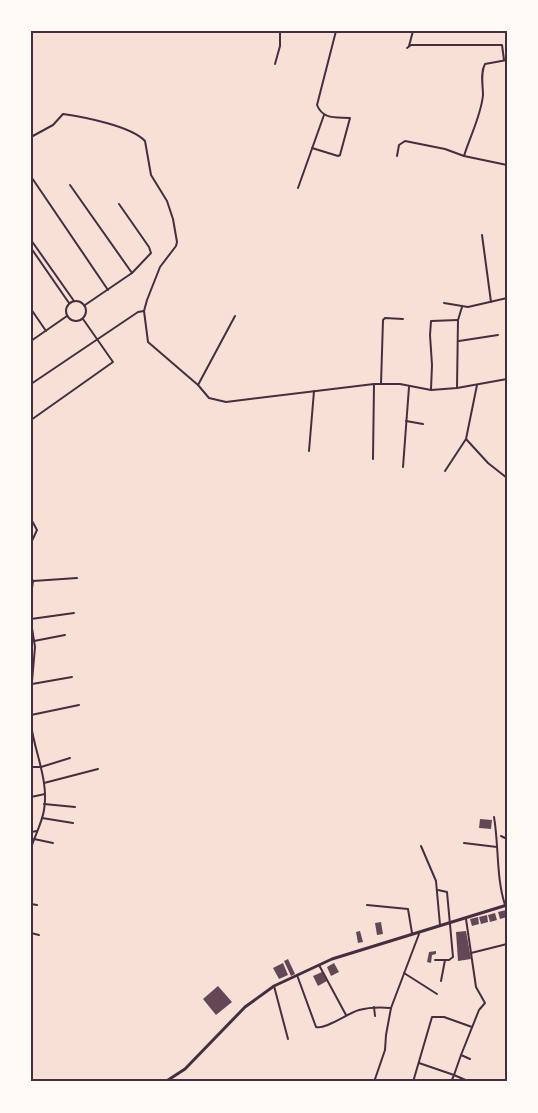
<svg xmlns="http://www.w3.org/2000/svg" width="538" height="1113" font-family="'Space Grotesk',sans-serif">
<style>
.building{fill:#644757}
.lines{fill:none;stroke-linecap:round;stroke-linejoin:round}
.minor{stroke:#4a2c40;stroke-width:2}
.secondary{stroke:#4a2c40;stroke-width:3}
.neatline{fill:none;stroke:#4a2c40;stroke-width:2}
</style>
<rect width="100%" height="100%" fill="#f7e1d7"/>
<g class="building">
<polygon points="480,819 492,820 491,829 479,828"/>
<polygon points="506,910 507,917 500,919 498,912"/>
<polygon points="495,913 497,920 490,922 488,915"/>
<polygon points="487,915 488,922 481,924 479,917"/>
<polygon points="478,917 479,924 472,926 470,919"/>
<polygon points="381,922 383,934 377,935 375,923"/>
<polygon points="360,931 363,942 358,943 356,932"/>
<polygon points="466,931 471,959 458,961 456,932"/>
<polygon points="436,951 436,954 432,955 431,963 427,962 429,952"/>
<polygon points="288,959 295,974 291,976 284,961"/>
<polygon points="283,963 288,975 279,979 273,968"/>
<polygon points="334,963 339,972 331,976 327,967"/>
<polygon points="322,972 327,981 318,986 313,976"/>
<polygon points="218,986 232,1002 216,1015 203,999"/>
</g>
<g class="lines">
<g class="minor">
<polyline points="409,46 413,31"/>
<polyline points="407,48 411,45 502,45 504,60"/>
<polyline points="275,64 280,46 280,31"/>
<path d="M 31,137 L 53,125 L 63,114 C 84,117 131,126 145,141 L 151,175 L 167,201 L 173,219 L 177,242 L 176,246 L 160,267 L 147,300 L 144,311 L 148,342 L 198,385 L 209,398 L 226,402 L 374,384 L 400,384 L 431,390 L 457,388 L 507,379"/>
<path d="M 312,148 L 338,156 L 340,155 L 350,118 C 336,117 323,120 317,105 L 336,31"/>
<polyline points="397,156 399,145 405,141 445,149 464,156 507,165"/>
<path d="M 464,156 C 470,136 481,116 483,95 C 483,85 480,73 485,64 L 507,60"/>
<polyline points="32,178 108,290"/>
<polyline points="70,185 132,273"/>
<polyline points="298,188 324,115"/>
<polyline points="482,235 491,302"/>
<polyline points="31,240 74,301"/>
<polyline points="31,248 69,303"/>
<circle cx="76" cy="311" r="10"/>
<polyline points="444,303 468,307 507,298"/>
<polyline points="85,305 132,273 151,253 149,247 119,204"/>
<polyline points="31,309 46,331"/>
<polyline points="31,341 67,316"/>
<polyline points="459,341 498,335"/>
<polyline points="31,384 138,312 144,311"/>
<polyline points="381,384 383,320 385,318 403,319"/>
<polyline points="198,385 235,316"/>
<polyline points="457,388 458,320 462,307"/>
<polyline points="431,389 432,365 430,335 431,321 458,320"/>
<polyline points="31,420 113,362 83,319"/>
<polyline points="406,421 423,424"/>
<polyline points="466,439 488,463 507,478"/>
<polyline points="309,451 314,391"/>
<polyline points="373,459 374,384"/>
<polyline points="403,467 409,387"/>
<polyline points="445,471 466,439 477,385"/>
<polyline points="31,519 37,530 31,543"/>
<polyline points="31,577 33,581 31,595"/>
<polyline points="33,581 77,578"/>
<polyline points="31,619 74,613"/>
<polyline points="31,622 35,647 31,693"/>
<polyline points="34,641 65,635"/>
<polyline points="32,684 72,677"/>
<polyline points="506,687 507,687"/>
<polyline points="31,715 79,705"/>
<path d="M 31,725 C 35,753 49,781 44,810 C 42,823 35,835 31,848"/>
<polyline points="31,767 41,767 70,758"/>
<polyline points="44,783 98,769"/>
<polyline points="31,797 45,794"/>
<polyline points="44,804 75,807"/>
<polyline points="506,809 507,809"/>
<path d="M 494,817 C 499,846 496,877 505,905"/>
<polyline points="42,818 73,823"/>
<polyline points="31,832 37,831"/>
<polyline points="501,836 507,839"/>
<polyline points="34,839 53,843"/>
<polyline points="464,843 497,847"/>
<polyline points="421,846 436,881 440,925"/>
<polyline points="31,904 37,905"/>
<polyline points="367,905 408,909 412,933"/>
<polyline points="31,933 39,935"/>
<polyline points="471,953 507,944"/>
<polyline points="435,960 449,960 453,957 447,892 438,890"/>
<polyline points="319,965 346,1015"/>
<polyline points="404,973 437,994"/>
<path d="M 297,975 L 316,1027 C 325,1030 348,1013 359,1010 C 370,1007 380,1007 391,1008"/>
<polyline points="441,981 445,960"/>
<polyline points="274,986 288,1039"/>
<polyline points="374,1007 375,1016"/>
<polyline points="461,1055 479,1010 485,1003 476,987 466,919"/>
<polyline points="470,1059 461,1055 454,1075 470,1082"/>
<polyline points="419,1063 454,1075 451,1082"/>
<polyline points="374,1082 385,1050 386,1035 391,1008 419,934"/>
<polyline points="413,1082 432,1017 444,1017 472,1027"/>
</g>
<polyline class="secondary" points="165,1082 185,1069 245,1007 274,986 332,959 507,905"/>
</g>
<rect width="538" height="1113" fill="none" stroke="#fffaf5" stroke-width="65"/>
<rect x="32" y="32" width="474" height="1048" class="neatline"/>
</svg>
